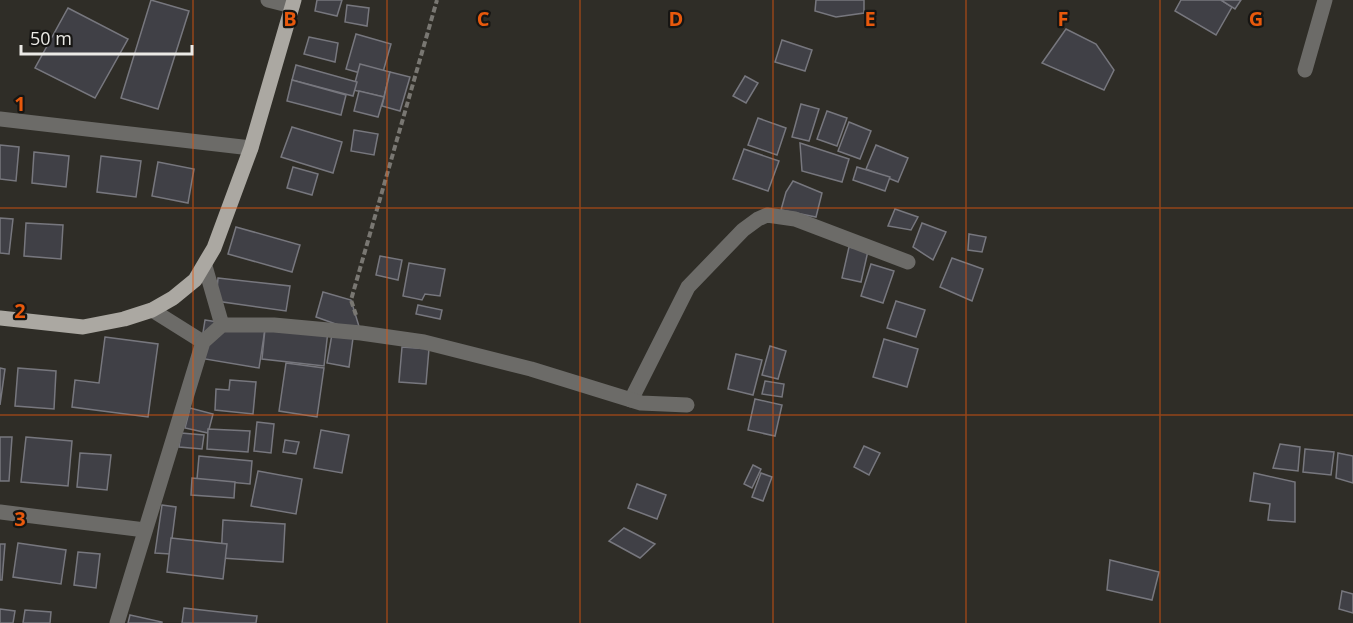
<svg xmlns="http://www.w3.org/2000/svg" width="1353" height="623" font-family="'Open Sans',sans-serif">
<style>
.building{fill:#404046;stroke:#77777e;stroke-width:1.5}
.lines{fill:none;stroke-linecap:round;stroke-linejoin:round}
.path{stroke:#797772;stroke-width:4;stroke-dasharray:6 3;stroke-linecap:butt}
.minor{stroke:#6c6b68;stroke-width:15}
.major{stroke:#aba8a2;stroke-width:15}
.grid{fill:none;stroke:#e8590c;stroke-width:1.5;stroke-opacity:0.55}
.grid-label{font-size:20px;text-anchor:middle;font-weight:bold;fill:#e8590c;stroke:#161513;stroke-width:4.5;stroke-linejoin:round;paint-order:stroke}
</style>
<rect width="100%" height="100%" fill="#2f2d27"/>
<g class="building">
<polygon points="151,0 189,11 158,109 121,98"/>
<polygon points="317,0 342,0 337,16 315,11"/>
<polygon points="816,0 864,0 864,13 836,17 815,11"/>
<polygon points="1181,0 1221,0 1232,7 1216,35 1175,11"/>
<polygon points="1221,0 1241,0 1235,9"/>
<polygon points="347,5 369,8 367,26 345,22"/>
<polygon points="68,8 128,39 95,98 35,68"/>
<polygon points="1066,29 1096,44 1114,70 1104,90 1042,63"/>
<polygon points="356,34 391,44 381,79 346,69"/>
<polygon points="309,37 338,43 335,62 304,54"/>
<polygon points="782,40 812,50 805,71 775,62"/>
<polygon points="360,64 390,72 384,97 353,90"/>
<polygon points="296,65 357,82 353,96 292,80"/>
<polygon points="390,72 410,77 400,111 382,106"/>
<polygon points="745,76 758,83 746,103 733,96"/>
<polygon points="292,80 346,95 341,115 287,101"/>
<polygon points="359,91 384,97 378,117 354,111"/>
<polygon points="801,104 819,109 809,141 792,137"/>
<polygon points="827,111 847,118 837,146 817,139"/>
<polygon points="758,118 786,128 777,155 748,145"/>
<polygon points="849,122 871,131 860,159 838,151"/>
<polygon points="292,127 342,142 333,173 281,157"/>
<polygon points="354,130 378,134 374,155 351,151"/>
<polygon points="800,143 849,159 842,182 802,171"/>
<polygon points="0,145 19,147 16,181 0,179"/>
<polygon points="876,145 908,158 898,182 866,169"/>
<polygon points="744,149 779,161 768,191 733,179"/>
<polygon points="34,152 69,156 66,187 32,183"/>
<polygon points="101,156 141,161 136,197 97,192"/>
<polygon points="158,162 194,169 188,203 152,196"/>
<polygon points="293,167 318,174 312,195 287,188"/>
<polygon points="857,167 890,177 885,191 853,180"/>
<polygon points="793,181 822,193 816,217 781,210 786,192"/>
<polygon points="895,209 918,217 911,230 888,226"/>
<polygon points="0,218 13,219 9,254 0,253"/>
<polygon points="26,223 63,225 61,259 24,256"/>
<polygon points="922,223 946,232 933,260 913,247"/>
<polygon points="236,227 300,245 292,272 228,254"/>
<polygon points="969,234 986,237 982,252 968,250"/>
<polygon points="849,247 868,251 861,282 842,278"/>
<polygon points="380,256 402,260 398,280 376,275"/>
<polygon points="952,258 983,269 972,301 940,287"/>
<polygon points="409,263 445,269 440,296 425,294 422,300 403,296"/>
<polygon points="871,264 894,271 883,303 861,296"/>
<polygon points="218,278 290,286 286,311 216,301"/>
<polygon points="323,292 351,300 361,333 316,317"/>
<polygon points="896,301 925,310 916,337 887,328"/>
<polygon points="418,305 442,310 440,319 416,314"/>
<polygon points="205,320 265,329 259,368 199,358"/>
<polygon points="265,329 328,331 324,366 262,359"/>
<polygon points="332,334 353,338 349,367 327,363"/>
<polygon points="105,337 158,344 148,417 72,407 75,380 99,383"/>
<polygon points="884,339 918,349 907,387 873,377"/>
<polygon points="770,346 786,351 778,379 762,375"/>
<polygon points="402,347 429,349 426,384 399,382"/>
<polygon points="736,354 762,360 753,395 728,389"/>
<polygon points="286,363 324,368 317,417 279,411"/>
<polygon points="0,368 5,369 0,405"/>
<polygon points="18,368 56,371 54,409 15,406"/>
<polygon points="230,380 256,382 253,414 215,410 216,389 229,390"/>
<polygon points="765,381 784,384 782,397 762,394"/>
<polygon points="755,399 782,405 775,436 748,430"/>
<polygon points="190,408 213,414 208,433 185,428"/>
<polygon points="257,422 274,424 271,453 254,451"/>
<polygon points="208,429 250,431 248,452 207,449"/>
<polygon points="321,430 349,435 342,473 314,468"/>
<polygon points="181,433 204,435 202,449 179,447"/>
<polygon points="0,437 12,437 9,481 0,481"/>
<polygon points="26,437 72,441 68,486 21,482"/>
<polygon points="285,440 299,442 296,454 283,452"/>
<polygon points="1280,444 1300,447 1298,471 1273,468"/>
<polygon points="864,446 880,453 869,475 854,467"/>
<polygon points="1305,449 1334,452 1331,475 1303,472"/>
<polygon points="80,453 111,455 107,490 77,487"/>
<polygon points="1338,453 1353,456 1353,483 1336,478"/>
<polygon points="199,456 252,461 250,484 197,479"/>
<polygon points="753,465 761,469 752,488 744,484"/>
<polygon points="258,471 302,479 296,514 251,506"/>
<polygon points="761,473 772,477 763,501 752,497"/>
<polygon points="1254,473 1295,482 1295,522 1268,520 1270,504 1250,501"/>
<polygon points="192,478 235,482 234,498 191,495"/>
<polygon points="637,484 666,495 657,519 628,508"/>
<polygon points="162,505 176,507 170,554 155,553"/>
<polygon points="223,520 285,524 283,562 221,558"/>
<polygon points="624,528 655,544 640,558 609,541"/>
<polygon points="171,538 227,544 223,579 167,572"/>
<polygon points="18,543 66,550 61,584 13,577"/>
<polygon points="0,544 5,544 2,580 0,580"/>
<polygon points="78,552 100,554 96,588 74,585"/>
<polygon points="1110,560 1159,572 1152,600 1107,590"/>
<polygon points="1342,591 1353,594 1353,613 1339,609"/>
<polygon points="184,608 257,616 256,623 182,623"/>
<polygon points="0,609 15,611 13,623 0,623"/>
<polygon points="25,610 51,612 50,623 23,623"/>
<polygon points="130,615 162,622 162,623 128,623"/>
</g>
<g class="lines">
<polyline class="path" points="356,315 351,300 437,0"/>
<g class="minor">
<polyline points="268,0 292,6"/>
<polyline points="1305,70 1325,0"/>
<polyline points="0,119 251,148"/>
<polyline points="205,266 222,325"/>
<polyline points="152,310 203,342"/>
<polyline points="631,400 688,287 743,230 758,219 767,215 795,219 908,262"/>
<polyline points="0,512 145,530"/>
<polyline points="117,623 203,342 222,325 274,325 361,333 424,342 531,369 641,403 687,405"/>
</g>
<polyline class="major" points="0,318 83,327 124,319 152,310 173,298 195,280 214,248 251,148 294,0"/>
</g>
<path class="grid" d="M 193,0 L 193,623M 387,0 L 387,623M 580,0 L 580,623M 773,0 L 773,623M 966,0 L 966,623M 1160,0 L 1160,623M 0,208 L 1353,208M 0,415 L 1353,415"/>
<g class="grid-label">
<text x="290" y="26">B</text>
<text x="483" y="26">C</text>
<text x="676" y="26">D</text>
<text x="870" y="26">E</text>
<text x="1063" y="26">F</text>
<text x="1256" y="26">G</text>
<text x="20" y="111">1</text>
<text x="20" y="318">2</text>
<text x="20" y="526">3</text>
</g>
<path d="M21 45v9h171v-9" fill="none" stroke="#ebeae6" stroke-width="3"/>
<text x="30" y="45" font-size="18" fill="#ebeae6" stroke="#161513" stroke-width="4.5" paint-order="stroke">50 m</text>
</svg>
